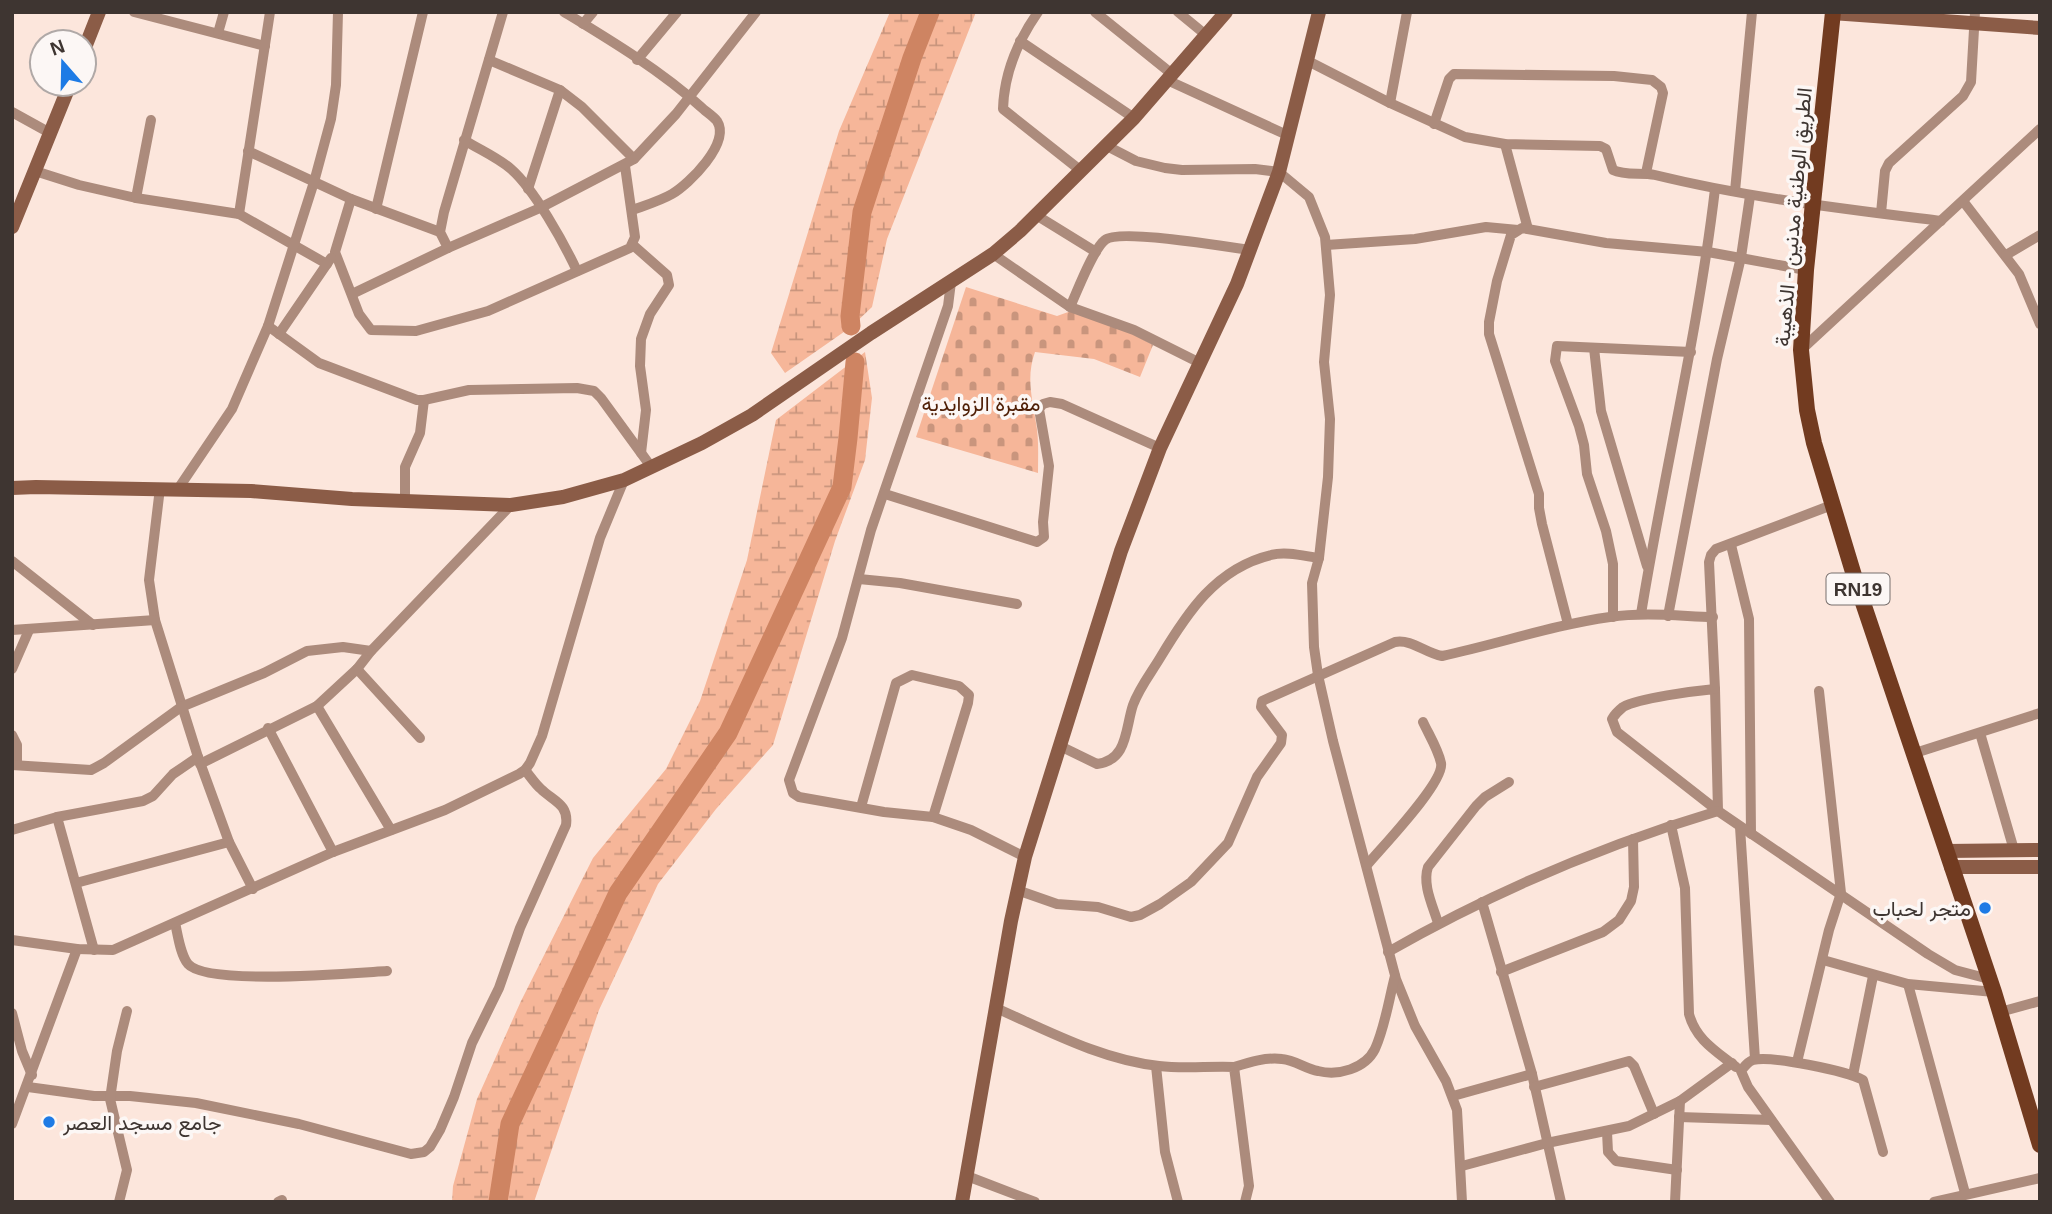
<svg xmlns="http://www.w3.org/2000/svg" width="2052" height="1214" font-family="Helvetica,Vazirmatn,sans-serif">
<style>
.wetland{fill:url(#wetland-marsh)}
.cemetery{fill:url(#cemetery-stones)}
.lines{fill:none;stroke-linecap:round;stroke-linejoin:round}
.river{stroke:#ce8462;stroke-width:19}
.street{stroke:#ac8b7c;stroke-width:10}
.secondary{stroke:#8b5c47;stroke-width:14}
.primary{stroke:#723b20;stroke-width:16}
.poi-dot{fill:#1e7be5;stroke:#fcf7f5;stroke-width:2.5}
.labels{text-anchor:middle;dominant-baseline:central;stroke-width:7;stroke-linejoin:round;paint-order:stroke}
.shield{fill:#fcf7f5;stroke:#776f6c;stroke-width:2}
.shield-label{font-size:19px;font-weight:bold;fill:#3e3531}
.street-label{font-size:21px;fill:#3e3531;stroke:#fcf7f5}
.park-label{font-size:21px;fill:#4f1f06;stroke:#fcf7f5}
.poi-label{font-size:21px;fill:#3e3531;stroke:#fcf7f5;text-anchor:end}
</style>
<defs>
<pattern id="wetland-marsh" width="20" height="14" patternUnits="userSpaceOnUse" patternTransform="scale(1.75)"><rect width="20" height="14" fill="#f6b699"/><path d="M1 5h8M5 5V1M11 12h8M15 12V8" fill="none" stroke="#c9957d"/></pattern>
<pattern id="cemetery-stones" width="16" height="16" patternUnits="userSpaceOnUse" patternTransform="scale(1.75)"><rect width="16" height="16" fill="#f6b699"/><path d="M2 7V4a2 2 0 0 1 4 0v3zM10 15v-3a2 2 0 0 1 4 0v3z" fill="#c9957d"/></pattern>
</defs>
<rect width="100%" height="100%" fill="#fce6dc"/>
<g class="wetland">
<polygon points="890,12 976,12 887,239 872,307 851,327 785,373 771,353 839,131"/>
<polygon points="865,352 872,398 865,460 835,541 773,745 716,809 658,884 599,1010 534,1202 452,1202 453,1186 477,1099 521,1001 593,858 666,769 700,701 747,560 776,420"/>
</g>
<path class="cemetery" d="M 966,287 L 1057,316 L 1071,311 L 1120,327 L 1153,345 L 1140,377 L 1094,359 L 1035,352 C 1026,377 1032,397 1036,423 C 1039,439 1038,456 1038,473 L 916,437 Z"/>
<g class="lines">
<g class="river">
<polyline points="851,326 850,316 862,212 912,58 930,12"/>
<polyline points="498,1202 510,1124 618,893 728,733 842,487 848,438 855,362"/>
</g>
<g class="street">
<polyline points="134,12 265,46"/>
<path d="M 564,12 C 610,40 660,70 701,107 C 705,111 713,116 717,121 C 731,143 689,184 672,194 C 660,201 646,205 632,210"/>
<path d="M 1038,12 C 1017,42 1004,73 1003,109 L 1080,170"/>
<polyline points="1095,12 1172,74"/>
<polyline points="1178,12 1206,35"/>
<polyline points="583,24 593,12"/>
<polyline points="218,33 224,12"/>
<polyline points="1020,41 1134,118"/>
<polyline points="489,60 560,90 582,107 634,159"/>
<polyline points="637,60 677,12"/>
<path d="M 1308,61 L 1390,103 L 1465,137 L 1505,144 L 1600,146 L 1606,149 L 1613,170 C 1625,176 1642,172 1655,175 C 1749,198 1845,209 1941,221"/>
<polyline points="1167,80 1287,135"/>
<polyline points="1390,103 1407,12"/>
<polyline points="12,112 50,133"/>
<polyline points="1434,124 1449,79 1454,74 1614,76 1652,80 1661,87 1663,93 1646,173"/>
<path d="M 464,140 C 480,150 497,157 511,169 C 534,189 564,243 577,271"/>
<polyline points="1505,144 1528,229"/>
<polyline points="1107,146 1136,161 1165,168 1182,170 1255,169 1279,172 1309,197 1325,237 1330,295 1324,362 1330,419 1328,477 1319,558 1312,583 1314,647 1318,675 1333,741 1396,979 1415,1026 1446,1081 1457,1110 1462,1202"/>
<polyline points="248,151 351,199 440,232"/>
<polyline points="35,171 79,185 136,198 239,214 327,264"/>
<polyline points="528,189 560,90"/>
<polyline points="1735,191 1752,12"/>
<polyline points="136,198 151,120"/>
<polyline points="351,199 335,252 359,314 371,330 416,331 488,311 630,248 635,237 625,166"/>
<polyline points="1963,201 2019,274 2040,324"/>
<polyline points="376,209 423,12"/>
<polyline points="1881,213 1885,171 1889,163 1963,96 1971,82 1975,12"/>
<polyline points="239,214 270,12"/>
<polyline points="1036,215 1096,252"/>
<polyline points="633,245 667,275 669,285 650,314 641,339 640,366 646,410 641,453"/>
<polyline points="1326,245 1415,239 1486,227 1518,230"/>
<polyline points="448,248 440,232 444,212 503,12"/>
<polyline points="993,254 1070,307 1134,330 1200,363"/>
<polyline points="2006,255 2040,235"/>
<polyline points="951,282 948,306 871,530 842,638 789,780 793,793 799,797 884,812 933,817 971,830 1025,857"/>
<polyline points="352,294 448,248 540,208 634,159 676,114 756,12"/>
<path d="M 1070,307 C 1077,292 1093,249 1105,240 C 1119,228 1226,247 1250,250"/>
<polyline points="268,326 319,363 417,400 424,400 469,390 577,388 594,391 601,398 652,468"/>
<polyline points="279,334 331,258"/>
<polyline points="1594,348 1601,411 1647,566"/>
<polyline points="1801,350 2040,129"/>
<polyline points="160,488 149,580 155,620 198,757 229,842 253,889"/>
<polyline points="178,489 232,409 268,326 314,182 331,119 336,85 338,12"/>
<polyline points="885,494 1037,542 1044,537 1043,522 1049,466 1039,409 1043,404 1050,402 1062,404 1160,448"/>
<polyline points="405,501 405,467 420,433 424,400"/>
<polyline points="1731,545 1749,619 1751,834"/>
<polyline points="12,561 93,625"/>
<polyline points="859,579 900,583 1017,604"/>
<path d="M 1641,614 C 1664,472 1698,333 1715,189"/>
<polyline points="1668,616 1717,359 1741,257 1750,196"/>
<polyline points="1613,617 1613,564 1606,531 1587,474 1584,445 1579,426 1555,361 1557,346 1691,352"/>
<polyline points="1568,624 1542,524 1539,508 1539,494 1489,334 1489,322 1497,281 1511,235 1522,228 1606,243 1708,252 1806,270"/>
<polyline points="12,630 155,620"/>
<polyline points="12,669 29,630"/>
<polyline points="357,669 420,738"/>
<path d="M 1715,689 L 1718,811 L 1617,732 L 1612,719 C 1615,714 1618,711 1623,707 C 1639,698 1694,691 1715,689 Z"/>
<polyline points="1715,689 1709,562 1711,555 1716,549 1832,505"/>
<polyline points="317,706 391,830"/>
<polyline points="268,728 333,852"/>
<polyline points="1980,733 2014,850"/>
<polyline points="12,735 17,745 17,765"/>
<path d="M 1060,746 L 1097,764 C 1128,760 1125,729 1133,705 C 1139,688 1151,673 1160,658 C 1187,613 1216,568 1271,555 C 1286,551 1304,556 1319,558"/>
<polyline points="1912,754 2040,713"/>
<polyline points="200,764 317,706 357,669 371,651 511,505"/>
<polyline points="12,765 91,770 104,763 181,707 264,673 307,651 343,647 371,651"/>
<polyline points="861,807 896,683 912,675 959,686 969,695 968,703 933,817"/>
<polyline points="57,817 94,950"/>
<path d="M 1671,825 L 1685,888 L 1689,1014 C 1696,1040 1716,1051 1736,1067"/>
<polyline points="1740,827 1755,1059"/>
<polyline points="12,830 57,817 143,801 153,796 173,774 198,757"/>
<path d="M 1367,865 C 1381,848 1445,782 1441,763 C 1438,749 1429,735 1423,722"/>
<polyline points="76,883 229,842"/>
<path d="M 1017,890 L 1057,904 L 1098,907 L 1131,917 L 1140,915 L 1160,904 L 1191,882 L 1228,843 L 1257,777 L 1281,743 L 1282,735 L 1261,707 L 1262,701 L 1395,642 C 1412,639 1425,653 1442,656 C 1498,644 1553,625 1610,617 C 1644,612 1679,616 1713,617"/>
<polyline points="1482,902 1532,1074 1561,1202"/>
<path d="M 175,923 C 178,935 180,954 188,964 C 207,986 354,973 387,971"/>
<path d="M 1438,923 C 1433,906 1422,885 1428,867 L 1476,806 L 1485,797 L 1509,782"/>
<polyline points="12,940 77,949 113,950 333,852 445,810 519,774 525,770 530,763 542,736 600,538 624,480"/>
<path d="M 1388,952 C 1491,893 1604,845 1718,811 L 1928,954 L 1955,970 L 1989,979"/>
<polyline points="1823,960 1908,984 1994,992"/>
<polyline points="1501,972 1603,932 1619,920 1631,901 1634,887 1633,839"/>
<polyline points="1908,984 1965,1193"/>
<path d="M 996,1008 C 1048,1031 1102,1060 1159,1066 C 1183,1069 1209,1066 1234,1067 L 1249,1186 L 1245,1202"/>
<polyline points="2000,1012 2040,1001"/>
<polyline points="12,1013 22,1051 32,1075"/>
<polyline points="1797,1062 1829,930 1841,893 1819,691"/>
<polyline points="1156,1066 1165,1152 1178,1202"/>
<path d="M 1234,1067 C 1250,1062 1266,1057 1282,1059 C 1295,1060 1306,1069 1318,1071 C 1338,1076 1365,1069 1375,1049 C 1385,1027 1389,999 1395,976"/>
<polyline points="1853,1075 1873,976"/>
<path d="M 28,1087 L 94,1096 L 130,1096 L 196,1103 L 299,1124 L 411,1154 L 424,1152 L 430,1147 L 440,1130 L 454,1097 L 472,1043 L 499,988 L 520,928 L 566,825 C 569,804 553,801 541,789 C 535,784 530,776 525,770"/>
<polyline points="1534,1087 1629,1061 1634,1066 1654,1114"/>
<polyline points="1453,1096 1532,1074"/>
<polyline points="1679,1117 1771,1120"/>
<polyline points="12,1124 77,949"/>
<polyline points="1607,1132 1608,1152 1616,1161 1677,1170"/>
<polyline points="1462,1166 1547,1143 1629,1126 1680,1101 1732,1063"/>
<polyline points="967,1176 1035,1202"/>
<polyline points="119,1202 127,1170 110,1099 117,1051 127,1011"/>
<polyline points="278,1202 282,1200"/>
<polyline points="1675,1202 1680,1101"/>
<path d="M 1830,1202 L 1748,1087 L 1741,1071 C 1745,1066 1747,1062 1753,1060 C 1770,1055 1847,1071 1863,1080 L 1883,1152"/>
<polyline points="1934,1202 2040,1178"/>
</g>
<g class="secondary">
<polyline points="1832,13 2040,28"/>
<polyline points="84,50 99,12"/>
<polyline points="12,227 70,84"/>
<polyline points="12,488 36,487 251,491 352,499 511,505 563,497 624,480 702,443 752,415 871,333 993,254 1020,231 1134,118 1226,12"/>
<polyline points="1946,851 2040,850"/>
<polyline points="1951,867 2040,867"/>
<polyline points="962,1202 1011,921 1025,857 1121,551 1160,448 1237,284 1279,172 1319,12"/>
</g>
<polyline class="primary" points="1833,12 1806,270 1801,350 1807,410 1814,443 1856,582 1994,992 2040,1145"/>
</g>
<g class="poi-dot">
<circle cx="1985" cy="908" r="7"/>
<circle cx="49" cy="1122" r="7"/>
</g>
<g class="labels">
<rect class="shield" x="1826.5" y="573.5" width="63" height="31" rx="5"/>
<g class="shield-label">
<text x="1858" y="589">RN19</text>
</g>
<g class="street-label">
<text transform="translate(1793 217) rotate(-85)">الطريق الوطنية مدنين - الذهيبة</text>
</g>
<g class="park-label">
<text x="981" y="403">مقبرة الزوايدية</text>
</g>
<g class="poi-label">
<text x="1971" y="908">متجر لحباب</text>
<text x="63" y="1122" text-anchor="start">جامع مسجد العصر</text>
</g>
</g>
<rect width="2052" height="1214" fill="none" stroke="#3e3531" stroke-width="28"/>
<g transform="translate(63 63) rotate(340)"><circle r="33" fill="#fcf7f5" stroke="#b0a9a7" stroke-width="2"/>
<path d="M0-5L12 26L0 18L-12 26Z" fill="#1e7be5"/>
<text y="-10" font-size="19" font-weight="bold" text-anchor="middle" fill="#3e3531">N</text>
</g>
</svg>
